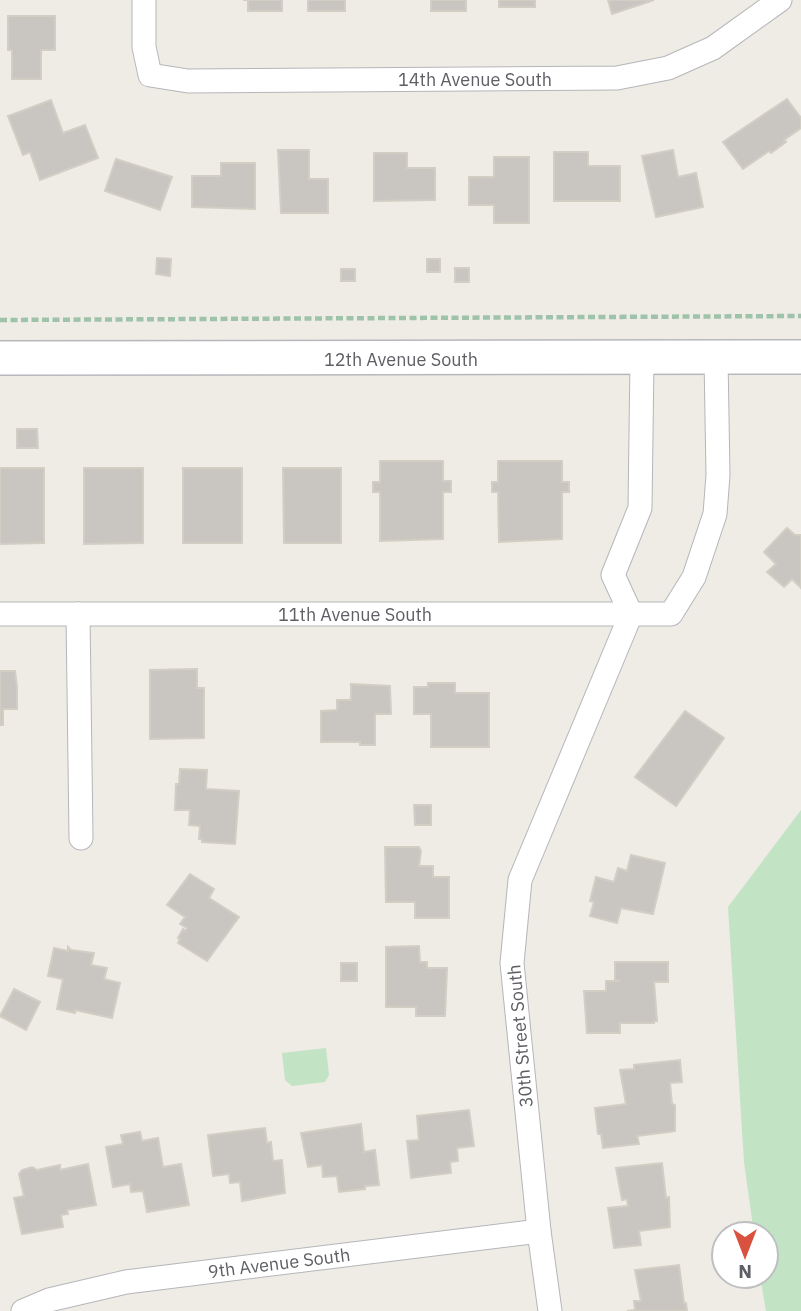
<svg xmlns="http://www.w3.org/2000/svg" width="801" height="1311" font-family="'IBM Plex Sans',sans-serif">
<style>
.green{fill:#c3e3c5}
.building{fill:#c9c6c2;stroke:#d2cec4;stroke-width:2}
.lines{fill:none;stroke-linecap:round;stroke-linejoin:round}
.street-casing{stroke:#b5b6ba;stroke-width:25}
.secondary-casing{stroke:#b6b8bd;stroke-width:36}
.path{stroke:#9ec3aa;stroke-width:4.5;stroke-dasharray:7 3.5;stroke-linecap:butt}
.street{stroke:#fff;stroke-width:23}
.secondary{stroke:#fff;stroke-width:33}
.labels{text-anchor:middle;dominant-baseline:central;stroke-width:5;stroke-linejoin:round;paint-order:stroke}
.street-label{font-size:18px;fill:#5d5f64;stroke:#fff}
</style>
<rect width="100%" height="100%" fill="#eeece5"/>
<g class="green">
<polygon points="801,810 801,1311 766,1311 760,1276 766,1276 766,1234 754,1234 744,1162 728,907"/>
<polygon points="326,1048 329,1075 325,1082 292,1086 285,1080 282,1053"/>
</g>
<g class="building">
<polygon points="243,0 282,0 282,11 248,11 248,0"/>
<rect x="308" y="0" width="37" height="11"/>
<rect x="431" y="0" width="35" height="11"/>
<rect x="499" y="0" width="36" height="7"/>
<polygon points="608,0 654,0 612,14"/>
<polygon points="8,16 55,16 55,50 41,50 41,79 12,79 12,50 8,50"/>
<polygon points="787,99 801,118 801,128 784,140 786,142 771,153 769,151 743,169 723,142"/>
<polygon points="51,100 63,133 85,125 98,158 40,180 30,152 23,155 8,116"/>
<polygon points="278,150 309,150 309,179 328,179 328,213 281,213"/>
<polygon points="673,150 678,177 696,173 703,207 656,217 642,156"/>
<polygon points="554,152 588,152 588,166 620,166 620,201 554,201"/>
<polygon points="374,153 407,153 407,168 435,168 435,200 374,201"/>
<polygon points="494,157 529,157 529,223 494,223 494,205 469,205 469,177 494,177"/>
<polygon points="116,159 172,177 160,210 105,191"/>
<polygon points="221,163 255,163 255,209 192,207 192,176 221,176"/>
<polygon points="157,258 171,259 170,276 156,274"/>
<rect x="427" y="259" width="13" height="13"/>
<rect x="455" y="268" width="14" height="14"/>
<rect x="341" y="269" width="14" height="12"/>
<polygon points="17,429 37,429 38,448 17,448"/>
<polygon points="380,461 443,461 443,481 451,481 451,492 443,492 443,539 380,541 380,492 373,492 373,482 380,482"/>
<polygon points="498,461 562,461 562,482 569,482 569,492 562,492 562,539 499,542 498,492 492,492 492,482 498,482"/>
<polygon points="0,468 44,468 44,543 0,544"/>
<polygon points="84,468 143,468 143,543 84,544"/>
<rect x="183" y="468" width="59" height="75"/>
<polygon points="283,468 341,468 341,543 284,543"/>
<polygon points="787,528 795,535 801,535 801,588 792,579 784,587 767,572 776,564 764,552"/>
<polygon points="197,669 197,688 204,688 204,738 150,739 150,670"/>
<polygon points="0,671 15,671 17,687 17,709 3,709 3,725 0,725"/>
<polygon points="428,683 455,683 455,693 489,693 489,747 431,747 431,714 414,714 414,687 428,687"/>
<polygon points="351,684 390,686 391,714 375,714 375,745 360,745 360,742 321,742 321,711 337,710 337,700 351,700"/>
<polygon points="685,711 724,738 676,806 635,777"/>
<polygon points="180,769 207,770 206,789 239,791 235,844 202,842 202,839 199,839 200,826 189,825 190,810 175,810 176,784 179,784"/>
<polygon points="414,805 431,805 431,825 415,825"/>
<polygon points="385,847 419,847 421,851 419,866 433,866 433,877 449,877 449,918 415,918 415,902 386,902"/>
<polygon points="631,855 665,863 653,914 621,908 617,923 590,916 594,902 590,901 596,877 614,882 618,868 627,871"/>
<polygon points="190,874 214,889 209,898 239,917 207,961 178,943 180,939 178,938 183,929 185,931 187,928 180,924 185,917 167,905"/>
<polygon points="419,946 420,962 427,962 427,968 447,968 445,1016 416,1016 416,1007 386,1007 386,947"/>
<polygon points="68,947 71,950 94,953 91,965 107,968 104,979 120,983 112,1018 75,1010 75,1013 57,1009 63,979 48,976 54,948 68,951"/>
<polygon points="615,962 668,962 668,982 654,982 657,1021 654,1021 654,1023 620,1023 620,1033 587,1033 584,991 606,991 606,981 620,981 615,980"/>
<rect x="341" y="963" width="16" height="18"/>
<polygon points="14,989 40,1002 26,1030 0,1016"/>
<polygon points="680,1060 682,1082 670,1083 672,1104 675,1105 675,1131 637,1136 639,1144 603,1148 601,1134 598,1134 595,1108 626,1104 620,1070 634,1069 634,1065"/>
<polygon points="469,1110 474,1146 457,1148 458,1161 450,1162 451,1173 411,1178 407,1141 419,1140 417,1116"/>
<polygon points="361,1124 364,1152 375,1150 379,1185 365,1186 365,1189 339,1192 337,1176 323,1177 322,1165 308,1167 301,1133"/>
<polygon points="265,1128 267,1143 271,1142 273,1161 282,1160 285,1193 242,1201 240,1182 230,1183 229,1174 213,1176 208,1135"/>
<polygon points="140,1132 142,1141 158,1138 163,1167 181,1164 189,1205 147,1212 143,1191 131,1192 130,1184 113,1187 106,1147 123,1144 121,1135"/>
<polygon points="662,1163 666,1198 669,1197 670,1227 639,1231 641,1245 614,1248 608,1208 628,1206 627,1199 622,1200 616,1168"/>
<polygon points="88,1164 96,1205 67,1210 68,1214 61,1215 63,1227 22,1234 14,1198 24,1196 19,1174 22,1170 32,1167 37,1170 60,1165 60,1170"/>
<polygon points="679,1265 684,1303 686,1303 687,1311 627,1311 635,1310 634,1301 641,1301 635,1270"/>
</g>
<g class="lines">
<defs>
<g id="street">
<polyline points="144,0 144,47 150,75 188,81 617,78 668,68 713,48 780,0"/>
<polyline points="0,614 671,614 694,577 715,514 718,475 716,358"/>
<polyline points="78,614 81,838"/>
<polyline points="23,1311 49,1300 126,1282 539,1231"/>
<polyline points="550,1311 539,1231 512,963 520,880 631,614 613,575 640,508 642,359"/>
</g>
<polyline id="secondary" points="0,358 801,357"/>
</defs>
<use href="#street" class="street-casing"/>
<use href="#secondary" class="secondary-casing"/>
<polyline class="path" points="0,320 801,316"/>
<use href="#street" class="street"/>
<use href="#secondary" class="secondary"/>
</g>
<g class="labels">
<g class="street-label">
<text x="475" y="79">14th Avenue South</text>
<text x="401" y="359">12th Avenue South</text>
<text x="355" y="614">11th Avenue South</text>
<text transform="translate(520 1036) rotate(-95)">30th Street South</text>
<text transform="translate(279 1263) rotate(-7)">9th Avenue South</text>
</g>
</g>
<g transform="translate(745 1255) rotate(180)"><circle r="33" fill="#ffffff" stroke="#bebfc1" stroke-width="2"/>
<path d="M0-5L12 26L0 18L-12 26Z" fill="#d9523f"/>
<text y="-10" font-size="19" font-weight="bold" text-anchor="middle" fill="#5d5f64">N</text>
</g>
</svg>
